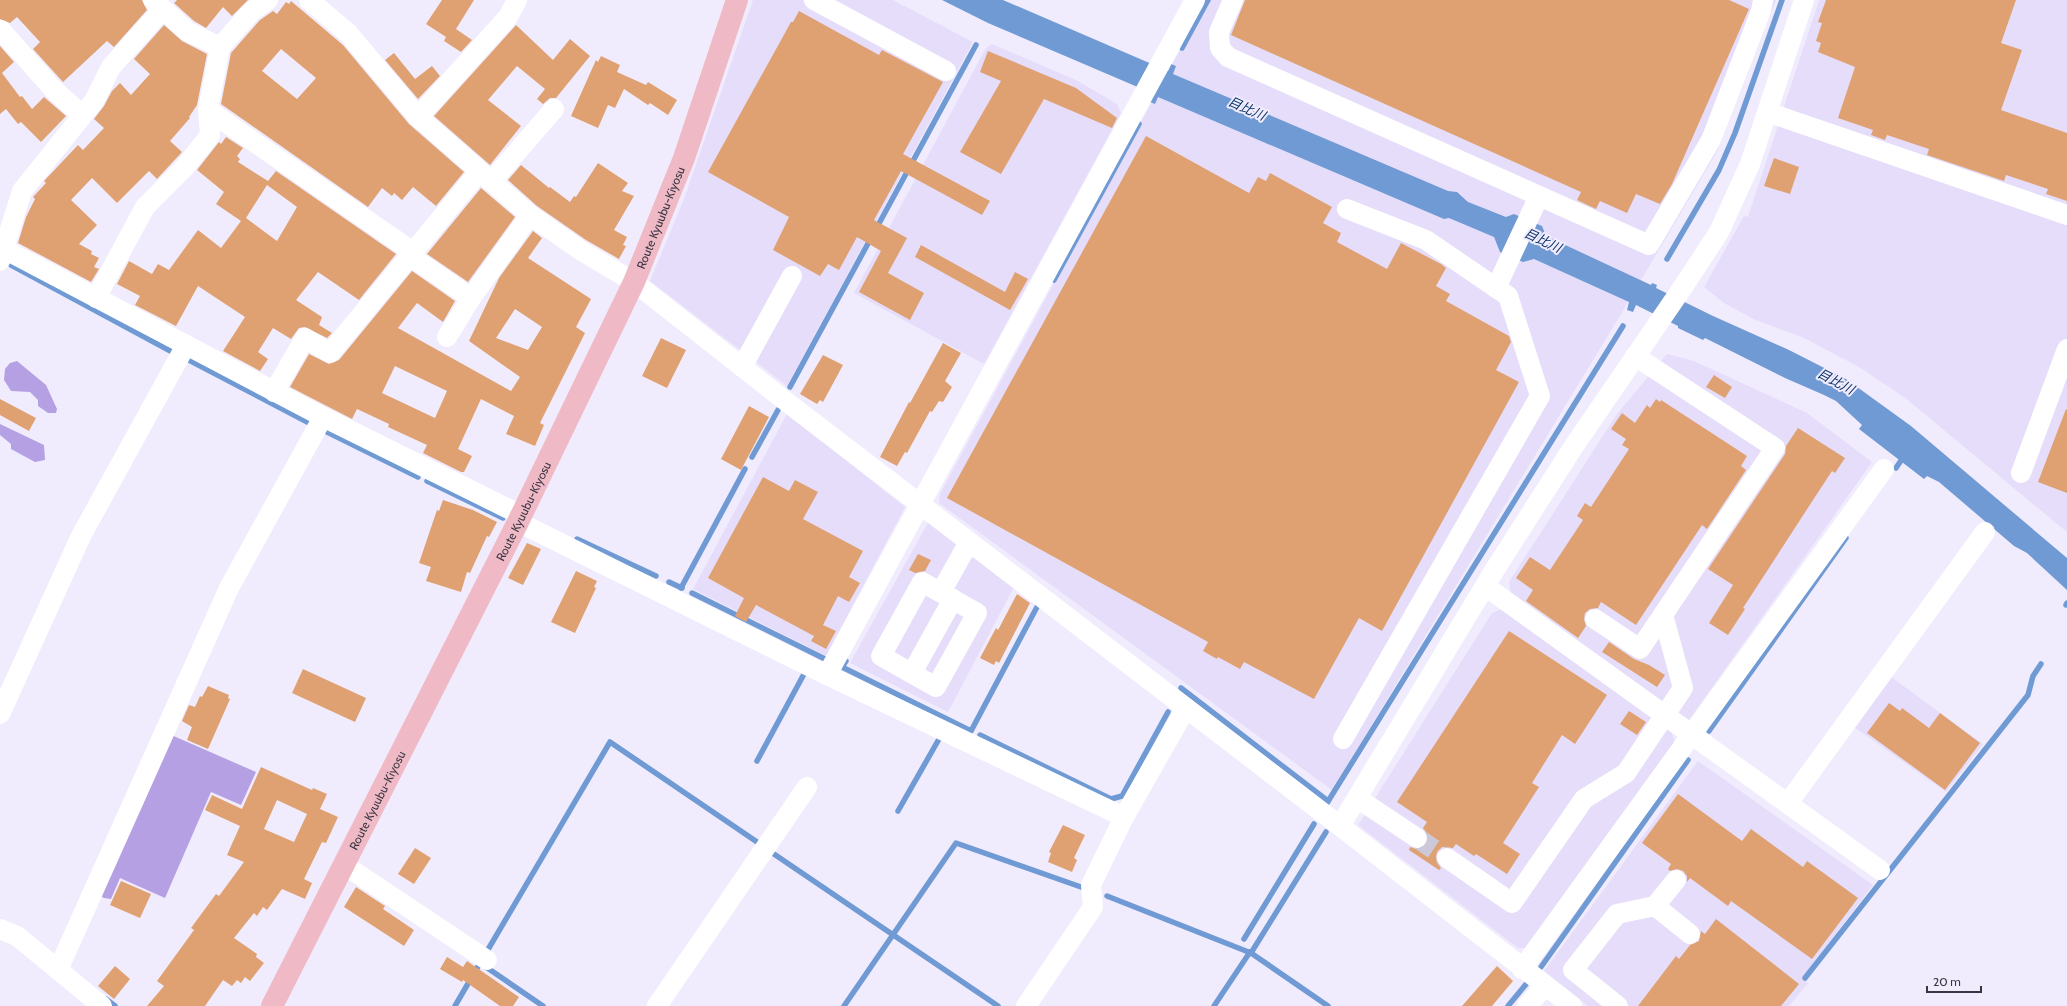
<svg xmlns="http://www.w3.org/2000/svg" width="2067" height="1006" font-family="Cabin,'Noto Sans JP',sans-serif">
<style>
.built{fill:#e5ddfa}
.forest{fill:#b5a0e4}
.water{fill:#709ad4}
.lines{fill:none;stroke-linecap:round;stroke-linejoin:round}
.stream{stroke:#709ad4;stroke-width:5.5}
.building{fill:#dfa172;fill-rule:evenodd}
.minor-tunnel{stroke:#ccc8d7;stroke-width:20;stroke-dasharray:20 10;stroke-linecap:butt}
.minor{stroke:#fff;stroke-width:20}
.major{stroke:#efb9c6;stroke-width:22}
.labels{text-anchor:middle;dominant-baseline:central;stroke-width:4;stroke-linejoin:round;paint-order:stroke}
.street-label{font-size:12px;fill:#393641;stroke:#f1ecfd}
.water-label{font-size:13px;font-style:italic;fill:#073266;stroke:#f1ecfd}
</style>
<rect width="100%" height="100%" fill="#f1ecfd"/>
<g class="built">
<polygon points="753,0 893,0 973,42 787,386 650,281 684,199"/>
<polygon points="1207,0 1776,0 1718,150 1621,314 1332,790 939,503 940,494"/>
<polygon points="1819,0 2067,0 2067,532 1904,397 1859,367 1802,337 1753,319 1724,303 1704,287 1744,216 1748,217"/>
<polygon points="992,44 1078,81 1117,104 1121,113 984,364 854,293 986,48"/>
<polygon points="1667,354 1694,361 1807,413 1872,462 1689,720 1511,594 1509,582 1617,414"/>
<polygon points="787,414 905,507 826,656 693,589"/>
<polygon points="929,521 1014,587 948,712 850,663"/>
<polygon points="1502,609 1672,733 1675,744 1531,948 1518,948 1358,825 1492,613"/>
<polygon points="1891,677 1983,744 1946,792 1854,727"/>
<polygon points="1698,761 1873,885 1802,978 1808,983 1789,1006 1588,1006 1544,971"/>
</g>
<g class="forest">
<polygon points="17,361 46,385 57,409 56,413 48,413 38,406 38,400 30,392 11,391 4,380 5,369 10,363"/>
<polygon points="0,424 44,445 45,460 35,462 11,449 11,444 0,435"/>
<polygon points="169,734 256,772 241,805 211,792 165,898 120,878 111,899 104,898 99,895"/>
</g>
<polygon class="water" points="942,0 1003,0 1168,71 1171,64 1176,66 1173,74 1448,191 1457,192 1468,202 1506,217 1514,214 1542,226 1546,236 1651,285 1652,283 1657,285 1656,288 1713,316 1789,350 1846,379 1911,426 2067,558 2067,590 2027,553 2014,546 1939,482 1927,476 1924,479 1859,429 1862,425 1836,401 1824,395 1785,378 1705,338 1703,340 1678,328 1678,326 1636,305 1633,312 1627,310 1629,302 1534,259 1523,262 1500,252 1494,237 1449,218 1444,219 1158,97 1155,104 1150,102 1154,94 988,23"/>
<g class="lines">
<g class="stream">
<polyline points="1182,48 1208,0"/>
<polyline points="876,229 976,45"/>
<polyline points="1667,259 1719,170 1735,133 1782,0"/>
<polyline points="11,265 176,354"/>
<polyline points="1054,280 1139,124"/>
<polyline points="185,358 313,425"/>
<polyline points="790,387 871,238"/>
<polyline points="321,429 418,477"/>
<polyline points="752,457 778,410"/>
<polyline points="1896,468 1904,456"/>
<polyline points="427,481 503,518"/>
<polyline points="577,539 656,576"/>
<polyline points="669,582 682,588"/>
<polyline points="681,588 745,469"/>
<polyline points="692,593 827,660"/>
<polyline points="2066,605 2067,603"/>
<polyline points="846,661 842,667 971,731 1037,607"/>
<polyline points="1181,688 1328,801"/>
<polyline points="1709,731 1846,538"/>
<polyline points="980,735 1111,799 1122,796 1168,712"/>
<polyline points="757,761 804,674"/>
<polyline points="1327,803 1623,326"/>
<polyline points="898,811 939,739"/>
<polyline points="771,852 998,1006"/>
<polyline points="1107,896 1251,953 1328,1006"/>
<polyline points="1244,939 1314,824"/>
<polyline points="486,953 610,742 760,844"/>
<polyline points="1251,953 1326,832"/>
<polyline points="483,965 543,1006"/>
<polyline points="1541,967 1688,760"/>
<polyline points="1805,978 2028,695 2033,676 2041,664"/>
<polyline points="106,999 115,1006"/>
<polyline points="455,1006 480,963"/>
<polyline points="844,1006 956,843 1081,887"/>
<polyline points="1214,1006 1250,952"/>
<polyline points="1508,1006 1527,983"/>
</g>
</g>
<g class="building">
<polygon points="0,0 142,0 147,10 114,47 107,41 63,82 33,49 40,42 17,17 10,23 0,19"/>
<polygon points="177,0 248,0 232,16 223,7 206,28 194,21 174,3"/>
<polygon points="442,0 474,0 456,29 472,40 461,52 444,41 446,37 426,24"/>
<polygon points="1245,0 1729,0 1749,9 1672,184 1660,204 1636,194 1627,213 1600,201 1596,209 1577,200 1581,192 1231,35"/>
<polygon points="1826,0 2016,0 2001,43 2022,50 2001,110 2067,133 2067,201 2046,194 2048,189 2006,175 2004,181 1927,155 1929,149 1887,135 1885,140 1871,135 1873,130 1838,118 1855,67 1818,52 1821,43 1816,41 1822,23 1818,22"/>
<path d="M 291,1 L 343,45 L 409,124 L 464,172 L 436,206 L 413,187 L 402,200 L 394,193 L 392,196 L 382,188 L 368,207 L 221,104 L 231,53 L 260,20 L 273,11 L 277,14 L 286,2 L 289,4 ZM 281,49 L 316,78 L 297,99 L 262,71 Z"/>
<polygon points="799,11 879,55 882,50 943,82 903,154 990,201 982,215 901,171 874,220 907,238 888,273 924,293 910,320 859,292 881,251 857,237 839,270 828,264 820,276 773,250 789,217 708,172 791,22 793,22"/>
<polygon points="164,25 182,41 207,54 197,105 189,117 190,118 170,141 182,152 157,179 149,171 117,203 92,178 71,200 97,225 79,244 92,251 91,254 99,258 94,267 99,269 91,282 18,243 26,217 35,199 33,197 46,183 44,181 78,145 83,150 104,128 94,119 104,106 112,91 120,83 131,95 150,74 134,59"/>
<polygon points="516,25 553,60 570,39 590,56 556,98 550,98 543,104 537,99 545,89 517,66 488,100 521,126 490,165 434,116"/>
<polygon points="0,46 14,62 2,73 20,97 22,96 32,109 44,97 66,116 41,142 21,122 18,124 6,109 0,114"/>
<polygon points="988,51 1076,88 1117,118 1112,128 1044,99 1001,174 960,152 1001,81 980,72"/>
<polygon points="394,53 415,79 432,66 440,76 418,99 385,60"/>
<polygon points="601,56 620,65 617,72 646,85 648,82 677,100 668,115 650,103 648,105 624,89 615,108 608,105 598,128 571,116 596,60 598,62"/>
<polygon points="1146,136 1249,193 1258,177 1266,181 1270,173 1332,207 1323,223 1341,233 1337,242 1387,269 1401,243 1441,264 1446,268 1436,286 1450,294 1446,301 1509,336 1511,342 1496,370 1519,382 1382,631 1359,618 1314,699 1244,662 1240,669 1218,657 1217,659 1203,651 1208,642 947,498"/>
<path d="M 226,137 L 243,148 L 237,156 L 240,159 L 238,162 L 268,181 L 276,171 L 396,254 L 359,300 L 318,272 L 296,300 L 322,317 L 319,325 L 332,333 L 327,338 L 305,327 L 299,328 L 291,339 L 273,328 L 258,352 L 268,359 L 260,371 L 223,351 L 245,317 L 198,286 L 176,326 L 135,305 L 140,296 L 117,284 L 129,261 L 152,274 L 158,264 L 169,270 L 198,230 L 221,248 L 241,221 L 216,204 L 224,192 L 197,170 L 219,142 L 221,144 ZM 267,185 L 297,207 L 277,241 L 246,218 Z"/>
<polygon points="1774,158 1799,167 1790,194 1764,186"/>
<polygon points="598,163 628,183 622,191 634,196 614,230 627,237 623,245 626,246 619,259 586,240 537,206 508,180 521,165 549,188 550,187 570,202 574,196 576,197"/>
<polygon points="481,188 515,217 468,282 427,254"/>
<path d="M 533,231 L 542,238 L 528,258 L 591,299 L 576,327 L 585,333 L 540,423 L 544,425 L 535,446 L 506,434 L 514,416 L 481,399 L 458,449 L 472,456 L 464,472 L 461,472 L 423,453 L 427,445 L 388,427 L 389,424 L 357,409 L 352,419 L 290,387 L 309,354 L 329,364 L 339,360 L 412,271 L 455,301 L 443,322 L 417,303 L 398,328 L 511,391 L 520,377 L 469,341 L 499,278 ZM 515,309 L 542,327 L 528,350 L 496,338 ZM 395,366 L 447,391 L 435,418 L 382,393 Z"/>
<polygon points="921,245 1005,292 1015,272 1028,279 1010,310 915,257"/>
<polygon points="661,338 686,350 667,388 642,376"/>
<polygon points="943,343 961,353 945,381 952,387 943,402 939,401 932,412 930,411 907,453 905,452 897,466 880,457 909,402 910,403"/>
<polygon points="823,355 843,365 823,402 820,400 817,404 800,394"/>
<polygon points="1714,375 1732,387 1725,398 1706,387"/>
<polygon points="0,399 36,418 29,431 0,415"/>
<polygon points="1656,399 1660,402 1661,400 1747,456 1741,466 1746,470 1707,529 1702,525 1636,625 1601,602 1598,608 1590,609 1585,613 1584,619 1586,626 1578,638 1526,601 1533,590 1516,578 1530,557 1550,570 1583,520 1577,516 1585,503 1591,507 1629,449 1622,445 1626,439 1611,429 1622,413 1635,423 1647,405 1650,408"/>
<polygon points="749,406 769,417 741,470 721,459"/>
<polygon points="2066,409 2067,410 2067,493 2038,482"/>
<polygon points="1798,428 1845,458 1835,473 1832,471 1813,500 1743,608 1745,609 1728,635 1709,623 1733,585 1708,569 1785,454 1786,446"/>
<polygon points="763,477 789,491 795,480 818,492 803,519 863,551 849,577 860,583 849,602 838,596 823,625 836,631 826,649 811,641 814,636 756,605 746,622 735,616 744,598 708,578"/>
<polygon points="443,500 473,510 497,522 489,537 487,536 470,573 467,572 461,592 426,581 431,567 419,563 437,510 439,511"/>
<polygon points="527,543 541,549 523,585 508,578"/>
<polygon points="918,554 931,560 925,571 915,573 909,570"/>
<polygon points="576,571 597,581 594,587 596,588 575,633 551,622"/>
<polygon points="1017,594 1030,603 999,663 996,661 994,665 980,658 996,628 998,630"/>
<polygon points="1509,631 1607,695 1575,744 1562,735 1532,783 1539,787 1503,843 1520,854 1507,874 1476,854 1474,856 1456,844 1453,848 1442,847 1437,852 1436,857 1437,863 1441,868 1439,870 1409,850 1410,847 1416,849 1422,848 1427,844 1427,833 1423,828 1427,822 1397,802"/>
<polygon points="1609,642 1634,659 1649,665 1665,675 1657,687 1602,652"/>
<polygon points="303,669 366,698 355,722 292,693"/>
<polygon points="208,686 229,695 228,698 230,699 208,749 187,740 192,727 182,721 189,705 195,707 200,696 202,697"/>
<polygon points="1889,703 1900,711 1902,708 1929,728 1940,713 1980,743 1945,790 1867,733"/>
<polygon points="1629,711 1646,722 1637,735 1620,724"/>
<path d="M 261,767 L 312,790 L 313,788 L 327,794 L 320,809 L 338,817 L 326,843 L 322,842 L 304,879 L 312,883 L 305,899 L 282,889 L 267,910 L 263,907 L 257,916 L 254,913 L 234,938 L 257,954 L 256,957 L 264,963 L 250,981 L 245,977 L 241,983 L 237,980 L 232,986 L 223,980 L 205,1006 L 147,1006 L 164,986 L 157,981 L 194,930 L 191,928 L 216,894 L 219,896 L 244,862 L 227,855 L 240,826 L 205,810 L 212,795 L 242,809 ZM 277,800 L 307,814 L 294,842 L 264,829 Z"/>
<polygon points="1678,794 1742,841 1751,829 1803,867 1807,861 1858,898 1812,959 1731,901 1728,906 1690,878 1687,882 1687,876 1683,871 1677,869 1670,871 1668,869 1671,864 1642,843"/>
<polygon points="1063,825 1085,835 1074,858 1077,860 1072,872 1048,862 1051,853 1049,852"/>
<polygon points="415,848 431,858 414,884 398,874"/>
<polygon points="121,881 151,894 140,918 110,905"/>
<polygon points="356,887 385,906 383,909 414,930 404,946 344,907"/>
<polygon points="1716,919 1799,984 1781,1006 1638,1006 1676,956 1679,959 1690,945 1699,941 1701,931 1705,934"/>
<polygon points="447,957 463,967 467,961 519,997 513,1006 500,1006 463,980 462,982 440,969"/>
<polygon points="115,966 130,979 114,999 98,986"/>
<polygon points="1497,966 1513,981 1492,1006 1462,1006"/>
</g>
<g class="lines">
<polyline class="minor-tunnel" points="1417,838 1447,858"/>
<g class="minor">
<polyline points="153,0 187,31 220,47 252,11 268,0"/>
<polyline points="309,0 348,33 418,117 530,215 580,250 634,282 788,403 1327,816 1572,1006"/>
<polyline points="814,0 946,71"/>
<polyline points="1233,0 1219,32 1220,48 1228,57 1649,245 1711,140 1761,11 1763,0"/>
<polyline points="1,30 53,89 82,115"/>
<polyline points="208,110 413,252"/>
<polyline points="1767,112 2067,215"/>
<polyline points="418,117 508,17 517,0"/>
<polyline points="491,182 554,109"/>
<polyline points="0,247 323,417 521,515"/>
<polyline points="410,256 471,298 530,215"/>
<polyline points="0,261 22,191 94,101 111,67 162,10"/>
<polyline points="1496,288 1539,196"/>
<polyline points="96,298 145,207 185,167 210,135 208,110 220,47"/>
<polyline points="447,337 471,298"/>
<polyline points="742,367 792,276"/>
<polyline points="274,392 305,338 330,353 479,172"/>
<polyline points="2021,473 2067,349"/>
<polyline points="518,522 827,675 1124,817"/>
<polygon points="922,582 977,613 936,687 881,656"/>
<polyline points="1485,586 1880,870"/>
<polyline points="941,592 969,542"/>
<polyline points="1595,619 1640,649 1775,448 1635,356"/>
<polyline points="912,673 953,599"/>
<polyline points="827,675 1195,0"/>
<polyline points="0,714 81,536 186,345"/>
<polyline points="1343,739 1540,396 1508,296 1426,240 1347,209"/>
<polyline points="1357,798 1417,838"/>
<polyline points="1788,803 1985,532"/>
<polyline points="1340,826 1494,571 1572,449 1683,287 1719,232 1750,164 1804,0"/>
<polyline points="1447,858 1512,903 1584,799 1626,773 1683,688 1663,615"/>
<polyline points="343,864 487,960"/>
<polyline points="1655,906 1676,880"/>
<polyline points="0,929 17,936 102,1006"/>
<polyline points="1522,969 1884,469"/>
<polyline points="58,970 229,588 323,417"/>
<polyline points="657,1006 807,787"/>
<polyline points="1026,1006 1093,907 1091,885 1124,817 1186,708"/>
<polyline points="1527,1006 1545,986"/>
<polyline points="1618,1006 1573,970 1617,914 1655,906 1690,934"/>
</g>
<path class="major" id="s1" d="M 272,1006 L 518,522 L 634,282 L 684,158 L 737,0"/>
</g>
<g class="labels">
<g class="street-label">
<text stroke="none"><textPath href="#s1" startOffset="879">Route Kyuubu-Kiyosu</textPath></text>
<text stroke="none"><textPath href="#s1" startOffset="555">Route Kyuubu-Kiyosu</textPath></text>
<text stroke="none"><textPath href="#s1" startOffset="231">Route Kyuubu-Kiyosu</textPath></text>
</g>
<g class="water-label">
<text transform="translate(1247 108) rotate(24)">目比川</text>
<text transform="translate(1543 240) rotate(25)">目比川</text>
<text transform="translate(1836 381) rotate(28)">目比川</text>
</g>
</g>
<path d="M1927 986v6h54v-6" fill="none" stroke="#393641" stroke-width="2"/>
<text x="1933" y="986" font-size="12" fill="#393641" stroke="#f1ecfd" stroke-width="3" paint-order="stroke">20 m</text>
</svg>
